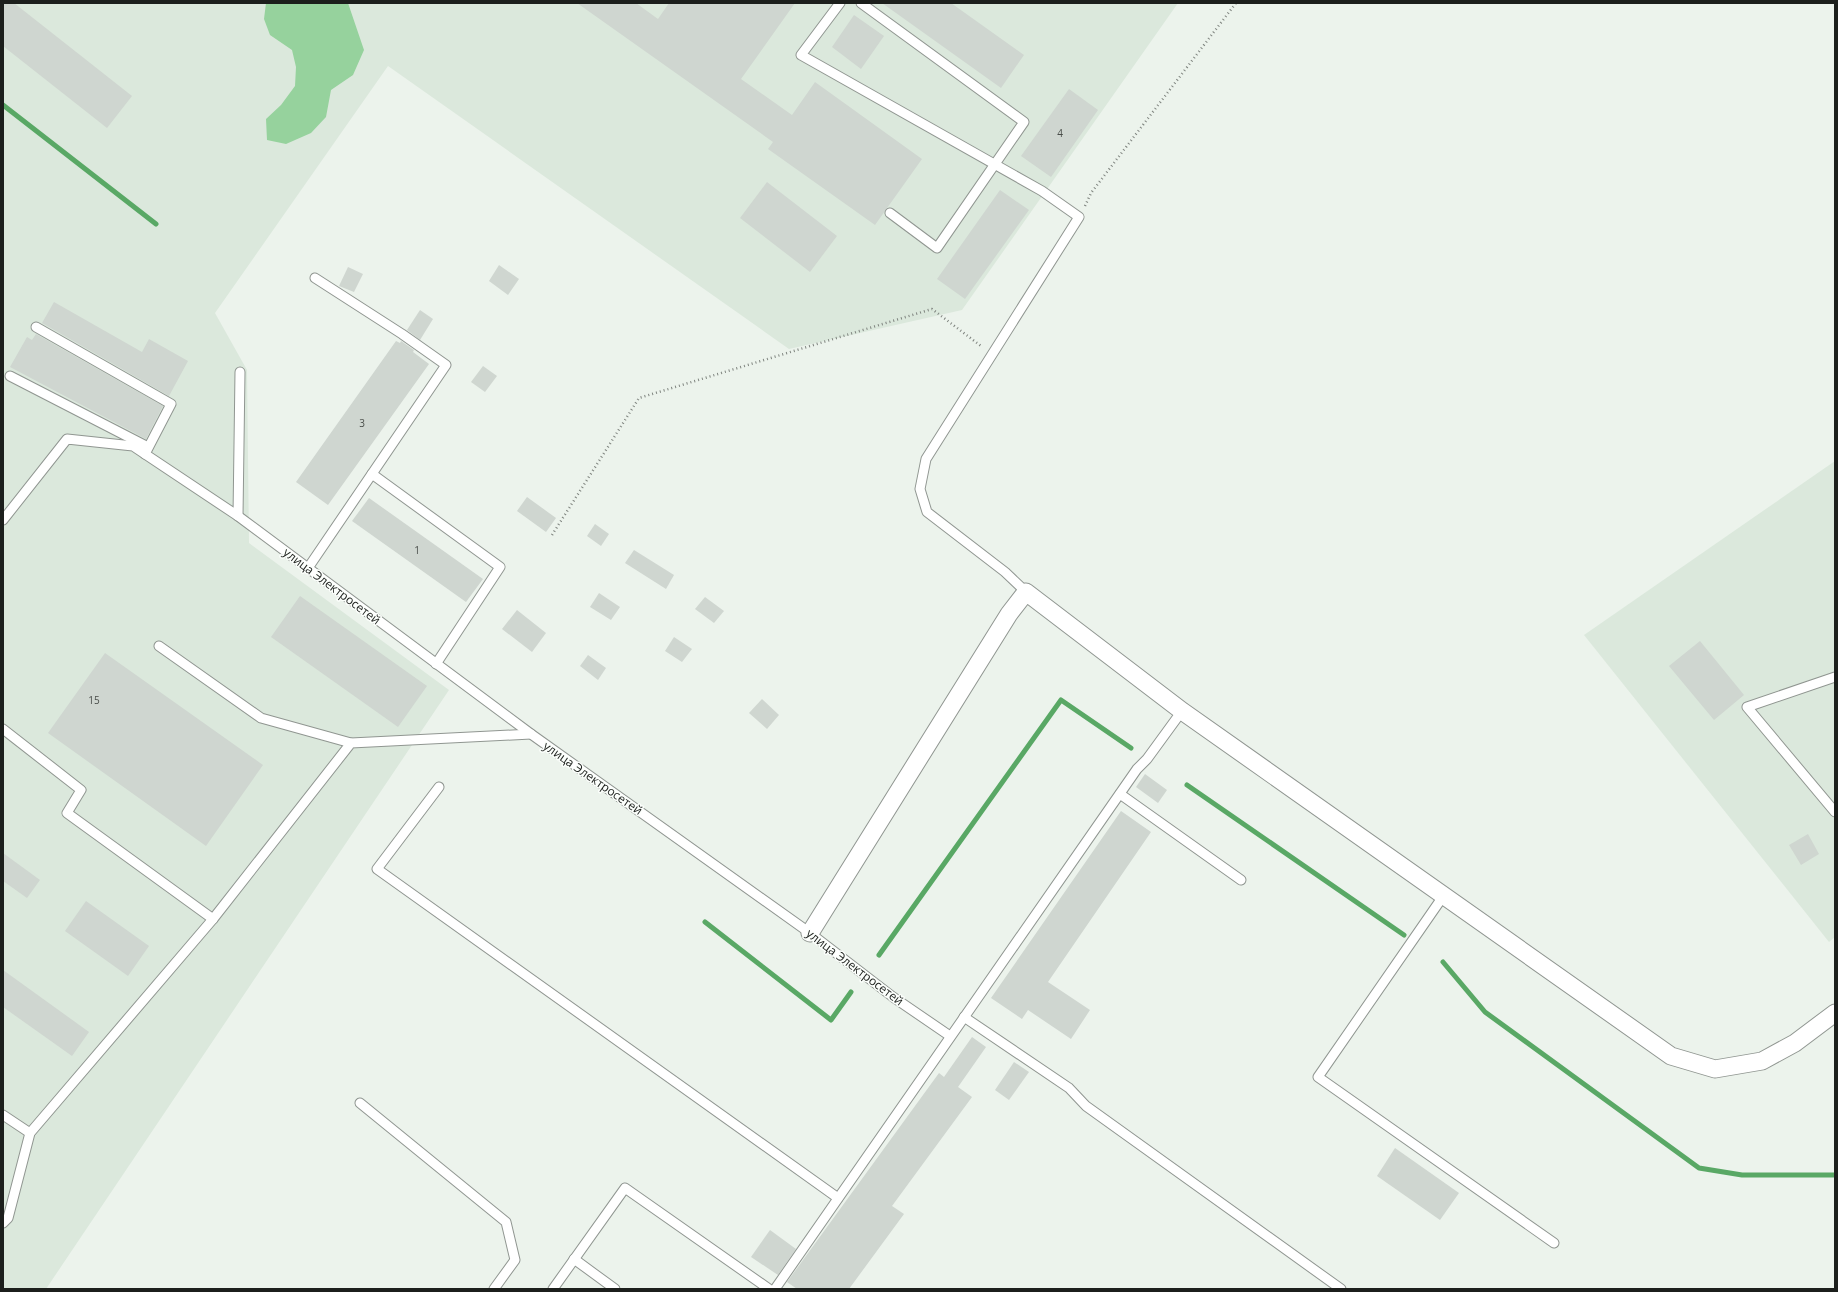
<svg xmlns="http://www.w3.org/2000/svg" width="1838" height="1292" font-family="'Open Sans',sans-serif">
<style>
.built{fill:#dbe8dc}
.green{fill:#96d29d}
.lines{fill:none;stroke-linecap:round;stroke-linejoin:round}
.stream{stroke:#59a865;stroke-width:5}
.building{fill:#cfd6d0}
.service-casing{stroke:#909691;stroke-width:11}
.minor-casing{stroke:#909691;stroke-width:19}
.path{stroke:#7f847f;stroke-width:2.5;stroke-dasharray:1 3;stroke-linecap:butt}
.service{stroke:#fff;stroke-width:9}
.minor{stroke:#fff;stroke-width:17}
.labels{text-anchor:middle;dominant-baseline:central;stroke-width:3;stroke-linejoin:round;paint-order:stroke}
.number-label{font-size:10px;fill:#494d49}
.street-label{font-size:12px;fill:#1c1f1c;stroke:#fcfffc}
</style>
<rect width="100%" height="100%" fill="#ecf3ec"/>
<g class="built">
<polygon points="3,3 1178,3 962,310 789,349 388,66 215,313 247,370 249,543 449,690 46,1289 3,1289"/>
<polygon points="1835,461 1835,937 1829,942 1584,635"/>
</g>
<polygon class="green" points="266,3 348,3 364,50 353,75 331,90 326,117 311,133 286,144 267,140 266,119 281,105 295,86 296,67 292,50 270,35 264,19"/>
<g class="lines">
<g class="stream">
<polyline points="3,105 156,224"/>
<polyline points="1187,785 1404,935"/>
<polyline points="705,922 831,1020 851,992"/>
<polyline points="879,955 1061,700 1131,748"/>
<polyline points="1443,962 1485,1012 1699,1168 1742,1175 1835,1175"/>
</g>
</g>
<g class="building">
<polygon points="3,3 14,3 132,96 107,128 3,46"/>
<polygon points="577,3 636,3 658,19 669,3 795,3 741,79 792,115 815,82 922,159 875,225 768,149 773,142"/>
<polygon points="882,3 951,3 1024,55 1001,88"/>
<polygon points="854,15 884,36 861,69 832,47"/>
<polygon points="1069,89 1098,110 1051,177 1021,156"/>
<polygon points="767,182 837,236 810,272 740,218"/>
<polygon points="1000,190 1029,210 965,299 937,279"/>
<polygon points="499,265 519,279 508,295 489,281"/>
<polygon points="348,267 363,274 354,292 339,286"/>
<polygon points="54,302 142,352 149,339 188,361 169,396 42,323"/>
<polygon points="420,310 433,319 420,340 407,330"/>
<polygon points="36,334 163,406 146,439 10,367 27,337 32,340"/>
<polygon points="396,341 400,343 401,341 414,350 413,352 429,364 328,505 296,482"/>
<polygon points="483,366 497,376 485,392 471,382"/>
<polygon points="527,497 556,518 546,532 517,511"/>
<polygon points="369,498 483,579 466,602 352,521"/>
<polygon points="595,524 609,534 601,546 587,536"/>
<polygon points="634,550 674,575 666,589 625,563"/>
<polygon points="599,593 620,607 611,620 590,607"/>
<polygon points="300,596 427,686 398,727 271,637"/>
<polygon points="705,597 724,611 714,623 695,609"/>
<polygon points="517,610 546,633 532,652 502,629"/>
<polygon points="674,637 692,649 682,662 665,651"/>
<polygon points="1700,641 1744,695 1714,720 1669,666"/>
<polygon points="105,653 263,765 206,846 48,733"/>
<polygon points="588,655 606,668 598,680 580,666"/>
<polygon points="762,699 779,715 767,729 749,713"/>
<polygon points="1145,774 1167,790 1158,803 1136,787"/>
<polygon points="1121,811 1151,832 1048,982 1090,1010 1071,1039 1028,1010 1022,1019 991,998"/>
<polygon points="1808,834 1819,854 1801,865 1789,845"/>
<polygon points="3,853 40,880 27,898 3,881"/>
<polygon points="86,901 149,946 128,976 65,931"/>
<polygon points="3,970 89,1032 72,1056 3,1007"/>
<polygon points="972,1037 986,1047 958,1087 972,1097 892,1206 904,1214 849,1289 797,1289 787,1282 939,1073 944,1077"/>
<polygon points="1014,1062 1029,1072 1009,1100 995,1090"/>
<polygon points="1395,1148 1459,1193 1440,1220 1377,1176"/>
<polygon points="770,1230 796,1249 778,1275 751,1257"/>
</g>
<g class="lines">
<defs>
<g id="service">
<polyline points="840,3 801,55 1042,191 1079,217 926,459 920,489 927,512 1005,572 1026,592"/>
<polyline points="861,3 1024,122 937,248 890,213"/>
<polyline points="36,327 171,404 145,454"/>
<polyline points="10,376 148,447"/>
<polyline points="372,474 500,567 436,664"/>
<polyline points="238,516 531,734 810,933 893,997 950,1036"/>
<polyline points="3,520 67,439 133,446 238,516 240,372"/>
<polyline points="308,568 446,365 402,334 315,278"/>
<polyline points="159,646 261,718 351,743"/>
<polyline points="1835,677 1747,707 1835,812"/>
<polyline points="3,729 81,790 67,813 213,919"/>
<polyline points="439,787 377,869 838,1198"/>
<polyline points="1120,794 1241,880"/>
<polyline points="1444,895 1318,1077 1554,1243"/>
<polyline points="964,1017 1069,1088 1086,1106 1341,1289"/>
<polyline points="360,1103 506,1222 515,1260 494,1289"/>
<polyline points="3,1115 30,1133"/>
<polyline points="3,1223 8,1218 30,1133 213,919 351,743 531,734"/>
<polyline points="574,1259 615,1289"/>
<polyline points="553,1289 625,1188 769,1289"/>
<polyline points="775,1289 1137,769 1147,759 1182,711"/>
</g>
<polyline id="minor" points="810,933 1009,614 1026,592 1182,711 1671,1056 1715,1069 1762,1061 1795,1043 1835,1013"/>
</defs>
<use href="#service" class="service-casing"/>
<use href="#minor" class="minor-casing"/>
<g class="path">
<polyline points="1085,206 1091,193 1236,3"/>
<polyline points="552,535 639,398 932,309 981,346"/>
</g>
<use href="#service" class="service"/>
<use href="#minor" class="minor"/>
</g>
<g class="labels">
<g class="number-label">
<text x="1060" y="133">4</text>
<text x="362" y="423">3</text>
<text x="417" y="550">1</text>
<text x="94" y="700">15</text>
</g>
<g class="street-label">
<text transform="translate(332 586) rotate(37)">улица Электросетей</text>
<text transform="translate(593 778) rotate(35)">улица Электросетей</text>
<text transform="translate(855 967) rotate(37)">улица Электросетей</text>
</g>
</g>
<rect width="1838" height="1292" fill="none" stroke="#1c1f1c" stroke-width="8"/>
</svg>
